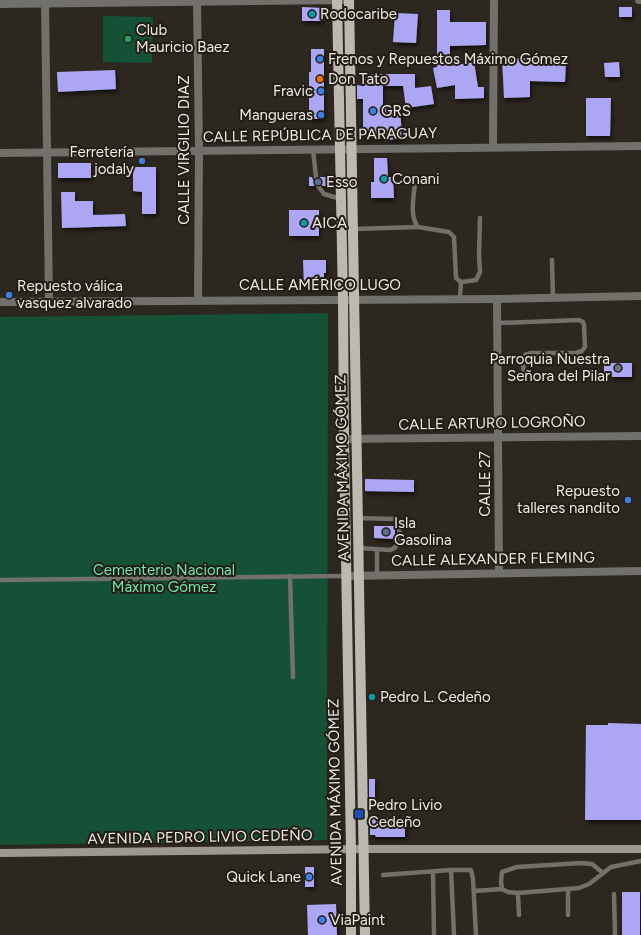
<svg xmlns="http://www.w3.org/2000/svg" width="641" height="935" font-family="Figtree,sans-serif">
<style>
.green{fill:#155136}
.building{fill:#aca6f3;filter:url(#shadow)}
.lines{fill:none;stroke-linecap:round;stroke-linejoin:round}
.lane{stroke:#72706b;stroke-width:4.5}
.street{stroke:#72706b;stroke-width:8}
.secondary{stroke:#9c9992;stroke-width:8}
.primary{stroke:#bcb9af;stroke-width:10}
.culture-dot{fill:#0f9aa8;stroke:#231d16;stroke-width:1.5}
.leisure-dot{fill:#2e9e5b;stroke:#231d16;stroke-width:1.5}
.shop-dot{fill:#3f7fe0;stroke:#231d16;stroke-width:1.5}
.food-dot{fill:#e8710a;stroke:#231d16;stroke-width:1.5}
.service-dot{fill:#5c6f8a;stroke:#231d16;stroke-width:1.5}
.worship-dot{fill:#6b7280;stroke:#231d16;stroke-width:1.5}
.transit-dot{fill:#1a4fb4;stroke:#231d16;stroke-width:1.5}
.labels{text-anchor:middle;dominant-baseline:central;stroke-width:4;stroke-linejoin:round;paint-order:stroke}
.poi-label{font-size:15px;fill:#ede9e4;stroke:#231d16;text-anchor:start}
.street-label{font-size:15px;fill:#ede9e4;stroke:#231d16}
.park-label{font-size:15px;fill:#6ee8ac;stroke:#231d16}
</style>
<defs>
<filter id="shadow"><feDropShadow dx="1.5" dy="3" stdDeviation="2" flood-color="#0009"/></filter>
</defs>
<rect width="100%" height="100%" fill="#2c271f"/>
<g class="green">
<polygon points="103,16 153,17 152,63 103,62"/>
<polygon points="328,313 327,840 0,845 0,317"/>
</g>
<g class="building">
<polygon points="302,7 323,8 323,21 302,21"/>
<rect x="619" y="7" width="13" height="10"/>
<polygon points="437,10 450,10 450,22 486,22 486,45 450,46 450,66 474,62 478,87 484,87 484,98 455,99 455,85 437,88 433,68 437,67"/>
<polygon points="395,13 418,14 416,43 393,42"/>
<polygon points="311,49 324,49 324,119 309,119 309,72 311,72"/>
<polygon points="528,58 528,60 566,61 565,82 530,81 530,97 504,98 502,59"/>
<polygon points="619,62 620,77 605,77 604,63"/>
<polygon points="115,70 116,89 58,92 57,72"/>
<polygon points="364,74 415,74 415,88 431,86 434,104 406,108 403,86 383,86 383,106 400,105 402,139 388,140 388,137 363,137 363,99 357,99 357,85 364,86"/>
<polygon points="586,98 611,98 610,136 586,136"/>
<polygon points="374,158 387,158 388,177 393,177 394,198 371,198 371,182 374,182"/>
<rect x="58" y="163" width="33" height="15"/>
<polygon points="133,167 156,167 156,214 142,214 142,192 133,191"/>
<polygon points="309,177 312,177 313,180 316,181 318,180 320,177 327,177 327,186 323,186 318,182 315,183 314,186 309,186"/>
<polygon points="61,192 75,192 75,201 93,201 93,215 125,214 126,226 62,228"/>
<rect x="289" y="210" width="30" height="26"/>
<polygon points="303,260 326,260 326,273 324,273 324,288 304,288"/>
<polygon points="604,363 632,363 632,377 612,377 611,373 604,373"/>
<polygon points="365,479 414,480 414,492 365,491"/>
<polygon points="374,526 395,526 395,539 374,538"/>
<polygon points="608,723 641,724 641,820 585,820 586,725 608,725"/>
<polygon points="369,779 375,779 375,800 369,799"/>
<polygon points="370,818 405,818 405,837 376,837 375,835 370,835"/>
<rect x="305" y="867" width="9" height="20"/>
<rect x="622" y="892" width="18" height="43"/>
<polygon points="336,904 337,935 308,935 307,905"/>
</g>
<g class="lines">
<g class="lane">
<polyline points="313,150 316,177"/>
<path d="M 415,183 C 414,197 409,215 418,227 L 449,232 L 454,237 L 456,278 L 461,282 L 460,298"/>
<polyline points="318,186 324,194 341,199"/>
<polyline points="354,229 418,227"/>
<polyline points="552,260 553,298"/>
<polyline points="461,282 476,280 480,272 479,255 480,218"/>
<polyline points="498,323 579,320 583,322 584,325 585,347 582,351 576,353 531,353 525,355 523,360 524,376"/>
<path d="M 357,518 L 395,519 L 399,522 C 399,532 402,547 390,550 L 358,548"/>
<polyline points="377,575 377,549"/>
<polyline points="290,576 293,677"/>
<polyline points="0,580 346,576"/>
<polyline points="433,872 434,935"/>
<polyline points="603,873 592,864 581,863 517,867 502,872 501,881 502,889 508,892 518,893 579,888 589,884 611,867 641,861"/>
<polyline points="383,875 451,870"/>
<polyline points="474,891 502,889"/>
<polyline points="518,893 519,915"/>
<polyline points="614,894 615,935"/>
<polyline points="568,915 568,889"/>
<polyline points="454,935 451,870 471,870 473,879 476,935"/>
</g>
<g class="street">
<polyline points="45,0 49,302"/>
<polyline points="197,0 199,151 198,300"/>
<polyline points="639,0 641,0"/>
<polyline points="0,4 345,0"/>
<polyline points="493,147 494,0"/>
<polyline points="0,153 641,146"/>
<polyline points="497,299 499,573"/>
<polyline points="0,302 497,299 641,296"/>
<polyline points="344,439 641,436"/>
<polyline points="346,576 641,571"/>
</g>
<polyline class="secondary" points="0,853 363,849 641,849"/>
<g class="primary">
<polyline points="337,0 343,299 344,439 351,850 351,935"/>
<polyline points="349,0 365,935"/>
</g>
</g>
<g class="culture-dot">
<circle cx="312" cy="14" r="4"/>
<circle cx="384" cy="179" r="4"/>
<circle cx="304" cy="223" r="4"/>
<circle cx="372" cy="697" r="4"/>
</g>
<circle class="leisure-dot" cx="128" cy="39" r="4"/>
<g class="shop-dot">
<circle cx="320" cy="59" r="4"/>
<circle cx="321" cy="91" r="4"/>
<circle cx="373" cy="111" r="4"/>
<circle cx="321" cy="115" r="4"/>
<circle cx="142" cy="161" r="4"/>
<circle cx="9" cy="295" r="4"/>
<circle cx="628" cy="500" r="4"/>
<circle cx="309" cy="877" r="4"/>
<circle cx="322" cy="920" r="4"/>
</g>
<circle class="food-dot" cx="320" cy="79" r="4"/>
<g class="service-dot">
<circle cx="318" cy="182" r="4"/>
<circle cx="386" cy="532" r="4"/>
</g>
<circle class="worship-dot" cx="618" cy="368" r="4"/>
<rect class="transit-dot" x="354" y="809" width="10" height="10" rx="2"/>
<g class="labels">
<g class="poi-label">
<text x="320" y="14">Rodocaribe</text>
<text x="136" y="30">Club<tspan x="136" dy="17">Mauricio Baez</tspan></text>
<text x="328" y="59">Frenos y Repuestos Máximo Gómez</text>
<text x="328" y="79">Don Tato</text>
<text x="313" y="91" text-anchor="end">Fravic</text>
<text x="381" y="111">GRS</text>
<text x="313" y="115" text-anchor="end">Mangueras</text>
<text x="134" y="152" text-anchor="end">Ferretería<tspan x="134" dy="17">jodaly</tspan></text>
<text x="392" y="179">Conani</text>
<text x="326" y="182">Esso</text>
<text x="312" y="223">AICA</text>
<text x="17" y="286">Repuesto válica<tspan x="17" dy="17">vasquez alvarado</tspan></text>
<text x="610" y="359" text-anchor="end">Parroquia Nuestra<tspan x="610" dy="17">Señora del Pilar</tspan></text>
<text x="620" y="491" text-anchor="end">Repuesto<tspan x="620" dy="17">talleres nandito</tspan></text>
<text x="394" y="523">Isla<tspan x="394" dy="17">Gasolina</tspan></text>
<text x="380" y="697">Pedro L. Cedeño</text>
<text x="368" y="805">Pedro Livio<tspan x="368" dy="17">Cedeño</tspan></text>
<text x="301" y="877" text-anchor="end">Quick Lane</text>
<text x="330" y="920">ViaPaint</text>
</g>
<g class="street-label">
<text transform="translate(320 135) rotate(-1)">CALLE REPÚBLICA DE PARAGUAY</text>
<text transform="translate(184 150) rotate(-90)">CALLE VIRGILIO DIAZ</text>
<text x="320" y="285">CALLE AMÉRICO LUGO</text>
<text transform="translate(492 423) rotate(-1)">CALLE ARTURO LOGROÑO</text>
<text transform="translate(342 468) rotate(-91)">AVENIDA MÁXIMO GÓMEZ</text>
<text transform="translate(485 484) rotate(-90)">CALLE 27</text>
<text transform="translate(493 559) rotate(-1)">CALLE ALEXANDER FLEMING</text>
<text transform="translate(335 792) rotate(-91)">AVENIDA MÁXIMO GÓMEZ</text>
<text transform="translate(200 837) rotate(-1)">AVENIDA PEDRO LIVIO CEDEÑO</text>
</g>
<g class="park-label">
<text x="164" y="570">Cementerio Nacional<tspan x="164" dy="17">Máximo Gómez</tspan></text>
</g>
</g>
</svg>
